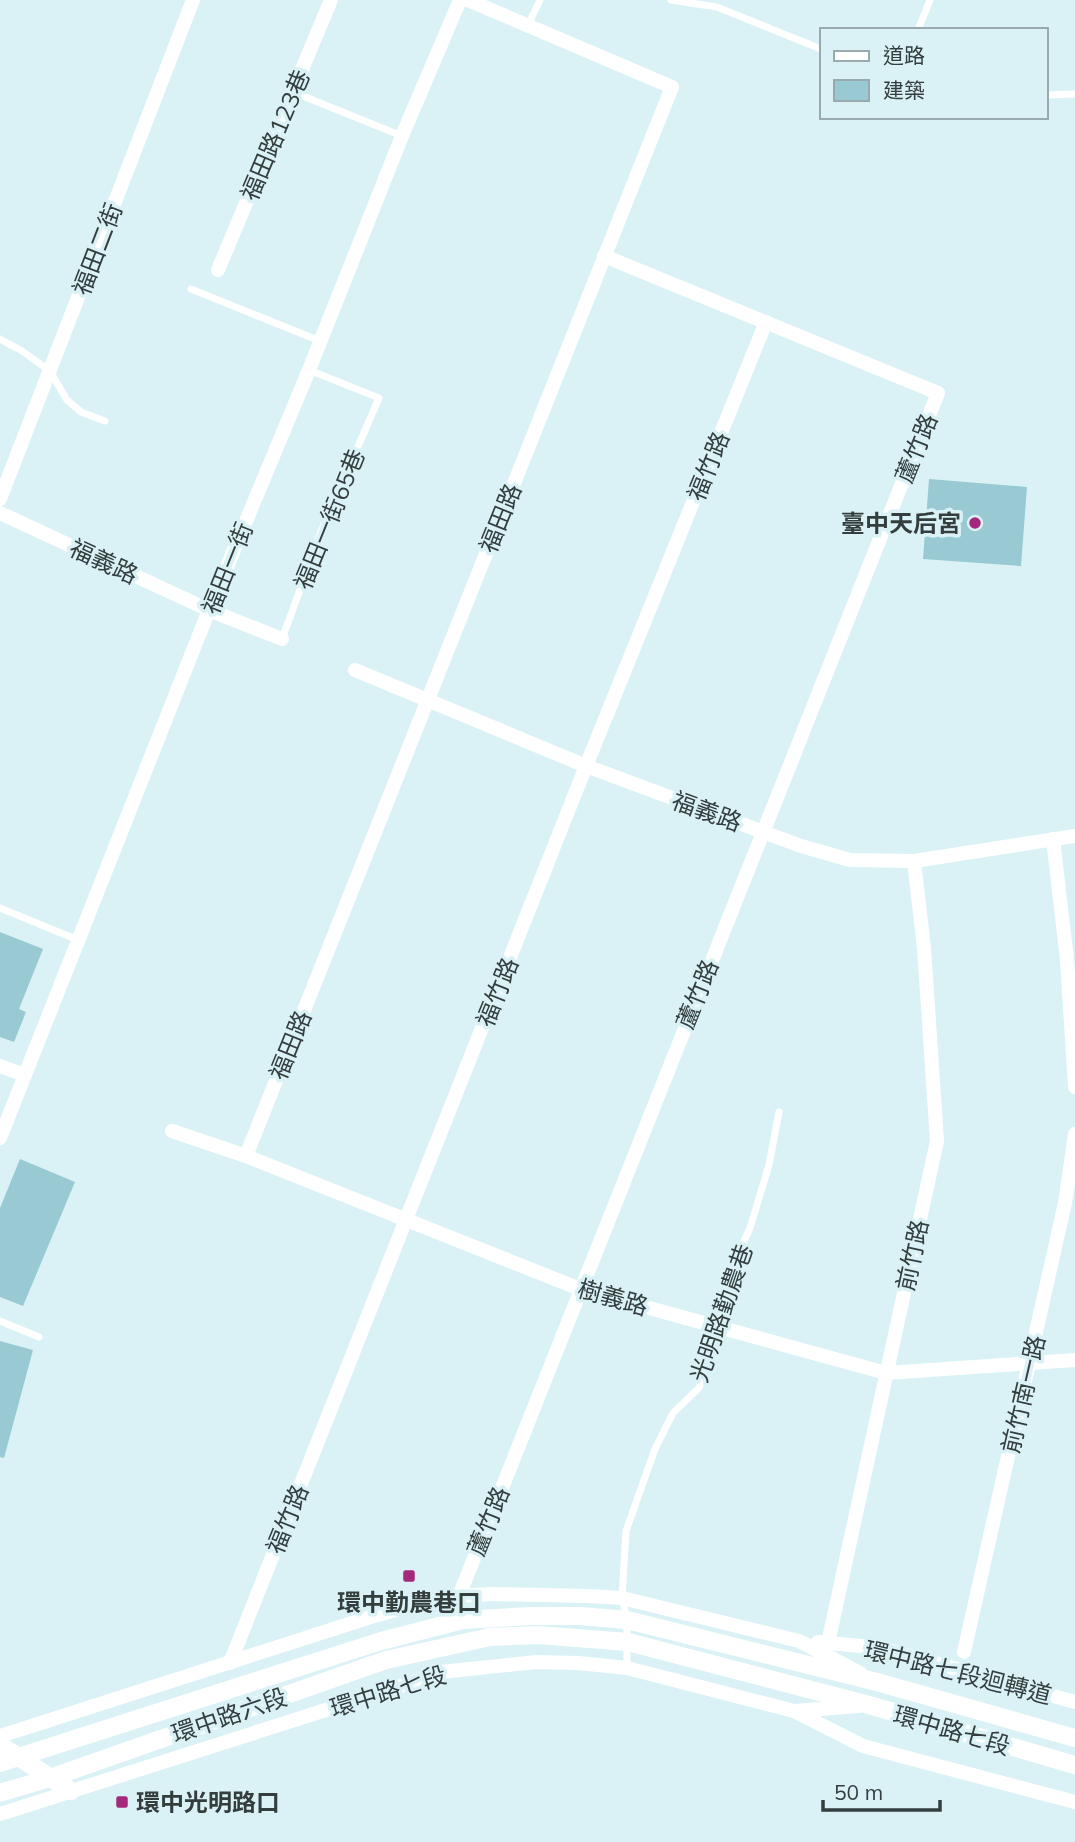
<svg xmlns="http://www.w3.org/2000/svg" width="1075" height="1842" font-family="Mulish,'Noto Sans TC',sans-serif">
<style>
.building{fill:#99c9d2}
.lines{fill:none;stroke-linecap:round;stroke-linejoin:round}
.service{stroke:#fff;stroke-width:7}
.minor{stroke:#fff;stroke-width:14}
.tertiary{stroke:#fff;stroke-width:18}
.poi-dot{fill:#a4297d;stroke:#daf2f6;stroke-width:2.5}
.labels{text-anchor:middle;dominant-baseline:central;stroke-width:7;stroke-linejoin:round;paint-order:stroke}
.street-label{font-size:24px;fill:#343e3f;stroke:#daf2f6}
.poi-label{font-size:24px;font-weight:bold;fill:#343e3f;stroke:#daf2f6;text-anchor:end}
</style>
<rect width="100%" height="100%" fill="#daf2f6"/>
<g class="building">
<polygon points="929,479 1027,487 1021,566 923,559"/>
<polygon points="0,932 43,949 19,1009 26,1012 14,1042 0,1037"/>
<polygon points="20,1159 75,1182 23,1306 0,1297 0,1208"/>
<polygon points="0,1341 33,1350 4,1458 0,1457"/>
</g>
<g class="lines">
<g class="service">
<polyline points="671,0 717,7 821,49"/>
<polyline points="528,25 540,0"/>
<polyline points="918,30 930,0"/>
<polyline points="293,92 402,136"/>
<polyline points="1045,95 1075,94"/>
<polyline points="191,289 320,341"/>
<polyline points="0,339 22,351 50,371 67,400 81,412 105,421"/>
<polyline points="282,639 321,532 379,398 309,370"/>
<polyline points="0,908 78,940"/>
<polyline points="0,1321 39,1337"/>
<polyline points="627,1668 627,1620 622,1598 626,1531 655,1449 673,1413 699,1388 715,1343 716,1313 727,1280 750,1228 769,1165 779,1112"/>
</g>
<g class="minor">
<polyline points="218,270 331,0"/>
<polyline points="0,499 193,0"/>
<polyline points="0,513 209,610 282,639"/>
<polyline points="355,670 586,766 801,846 850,860 914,861 1075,836"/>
<polyline points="1053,839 1067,960 1075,1087"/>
<polyline points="0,1066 25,1075"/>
<polyline points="172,1131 246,1156 580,1289 886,1373 1075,1360"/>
<polyline points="0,1138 209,610 309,370 402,136 460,0"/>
<polyline points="246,1156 672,87 468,0"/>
<polyline points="459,1596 938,393 604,256"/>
<polyline points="818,1642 881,1648 1075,1702"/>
<polyline points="828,1643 937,1141 924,948 914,861"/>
<polyline points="964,1652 1065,1203 1075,1134"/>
<polyline points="230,1663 586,766 766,322"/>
<polyline points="796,1712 863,1746 1075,1802"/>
<polyline points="0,1736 374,1616 422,1603 459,1596 492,1594 588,1596 622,1598 799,1641 860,1673"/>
<polyline points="0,1814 398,1687 441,1672 536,1662 578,1663 627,1668 794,1711 859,1706"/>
</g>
<g class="tertiary">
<polyline points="0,1745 71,1791"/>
<polyline points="0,1763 381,1641 463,1620 531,1616 580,1616 627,1620 877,1682 1075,1738"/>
<polyline points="0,1793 50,1778 386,1660 490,1637 538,1635 628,1642 869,1705 1075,1765"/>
</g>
</g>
<g class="poi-dot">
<circle cx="975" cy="523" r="7"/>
<rect x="402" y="1569" width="14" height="14" rx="3.5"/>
<rect x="115" y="1795" width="14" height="14" rx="3.5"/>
</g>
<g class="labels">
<g class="street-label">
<text transform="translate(275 135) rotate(-67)">福田路123巷</text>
<text transform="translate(97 249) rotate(-69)">福田二街</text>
<text transform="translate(916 448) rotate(-68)">蘆竹路</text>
<text transform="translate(708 466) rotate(-68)">福竹路</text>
<text transform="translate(500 518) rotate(-68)">福田路</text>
<text transform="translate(329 519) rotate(-68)">福田一街65巷</text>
<text transform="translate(104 561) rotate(25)">福義路</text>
<text transform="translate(227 568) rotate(-68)">福田一街</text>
<text transform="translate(707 811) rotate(20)">福義路</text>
<text transform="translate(497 992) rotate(-68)">福竹路</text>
<text transform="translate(697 994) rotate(-68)">蘆竹路</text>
<text transform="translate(290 1045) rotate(-68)">福田路</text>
<text transform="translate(912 1255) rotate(-78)">前竹路</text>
<text transform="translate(613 1297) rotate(16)">樹義路</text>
<text transform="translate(721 1313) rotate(-71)">光明路勤農巷</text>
<text transform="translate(1023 1394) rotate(-77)">前竹南一路</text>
<text transform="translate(287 1519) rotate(-68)">福竹路</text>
<text transform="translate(488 1521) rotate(-68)">蘆竹路</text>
<text transform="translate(958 1672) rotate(14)">環中路七段迴轉道</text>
<text transform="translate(388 1691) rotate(-17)">環中路七段</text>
<text transform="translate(229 1715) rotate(-19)">環中路六段</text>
<text transform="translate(952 1730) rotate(16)">環中路七段</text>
</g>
<g class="poi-label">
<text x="961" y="523">臺中天后宮</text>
<text x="409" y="1602" text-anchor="middle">環中勤農巷口</text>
<text x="136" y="1802" text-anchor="start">環中光明路口</text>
</g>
</g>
<rect x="820" y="28" width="228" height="91" fill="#daf2f6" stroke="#98aaad" stroke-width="2"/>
<rect x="834" y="51" width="35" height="10" fill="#ffffff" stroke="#98aaad" stroke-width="2"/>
<text x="883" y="63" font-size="21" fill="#343e3f">道路</text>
<rect x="834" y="80" width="35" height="21" fill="#99c9d2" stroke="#98aaad" stroke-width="2"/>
<text x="883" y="98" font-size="21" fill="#343e3f">建築</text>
<path d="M823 1800v10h117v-10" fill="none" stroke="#343e3f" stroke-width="3.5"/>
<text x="834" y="1800" font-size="21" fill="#343e3f" stroke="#daf2f6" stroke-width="5" paint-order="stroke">50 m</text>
</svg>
